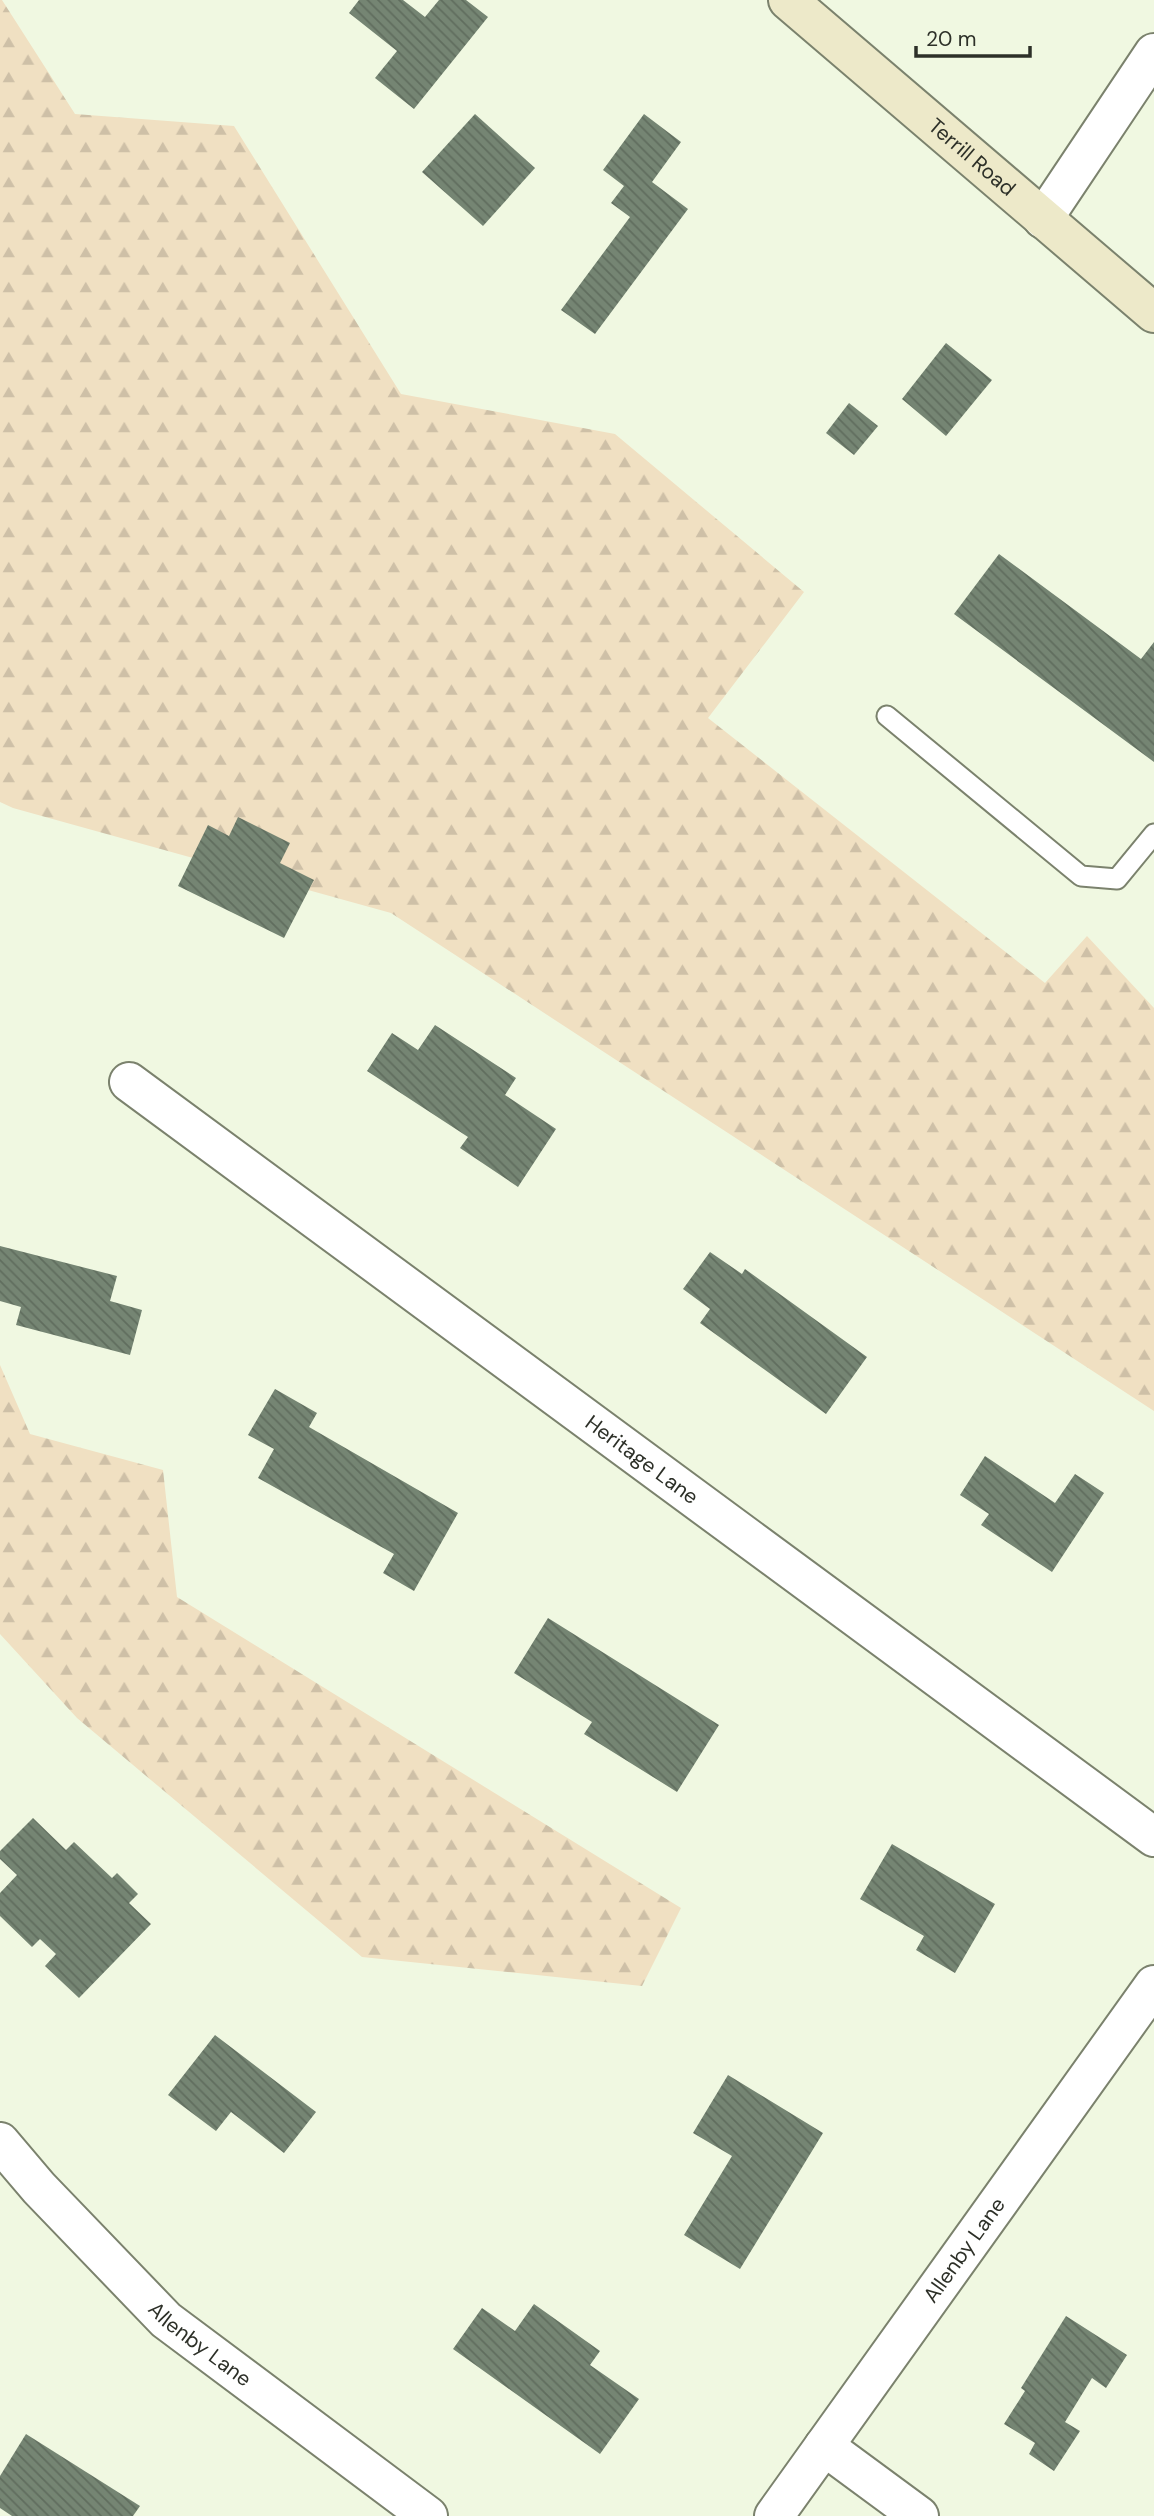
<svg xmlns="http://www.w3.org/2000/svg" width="1154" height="2516" font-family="'DM Sans',sans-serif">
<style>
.forest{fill:url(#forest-firs)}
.building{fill:url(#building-back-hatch)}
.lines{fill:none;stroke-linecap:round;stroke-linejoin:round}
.lane-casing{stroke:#7b826d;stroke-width:23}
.street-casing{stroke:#7b826d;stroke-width:42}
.secondary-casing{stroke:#7b826d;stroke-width:42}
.lane{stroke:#fff;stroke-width:19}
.street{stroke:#fff;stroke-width:38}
.secondary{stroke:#ede9c9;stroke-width:38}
.labels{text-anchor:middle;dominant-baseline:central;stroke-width:6;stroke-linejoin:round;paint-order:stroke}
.street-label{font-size:21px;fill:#2d3028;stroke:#f0f8e1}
</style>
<defs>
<pattern id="forest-firs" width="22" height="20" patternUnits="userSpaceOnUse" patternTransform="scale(1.75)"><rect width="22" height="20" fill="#f0e0c2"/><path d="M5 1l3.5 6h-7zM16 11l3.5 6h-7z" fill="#cec0a7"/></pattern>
<pattern id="building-back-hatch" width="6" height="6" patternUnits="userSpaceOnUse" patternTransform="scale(1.75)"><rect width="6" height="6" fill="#758573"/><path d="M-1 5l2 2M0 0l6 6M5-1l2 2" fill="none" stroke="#606d5e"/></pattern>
</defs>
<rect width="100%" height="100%" fill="#f0f8e1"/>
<g class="forest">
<polygon points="0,0 2,0 75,114 234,126 401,394 615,434 804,592 708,718 1045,983 1087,936 1154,1008 1154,1411 391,913 13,808 0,802"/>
<polygon points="0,1365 30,1434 163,1470 177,1597 681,1908 642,1986 362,1957 77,1718 0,1634"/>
</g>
<g class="building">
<polygon points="359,0 403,0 425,17 439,0 466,0 488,17 414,109 375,78 397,51 349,13"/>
<polygon points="475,114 535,168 483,226 422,172"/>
<polygon points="644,114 681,142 652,182 688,209 595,334 561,310 630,217 611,203 624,186 603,170"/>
<polygon points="946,343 992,380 946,436 902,399"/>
<polygon points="849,403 878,426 854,455 826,433"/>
<polygon points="999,554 1141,659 1154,642 1154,762 954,614"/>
<polygon points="238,817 290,843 280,863 314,880 284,938 178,886 208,825 229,836"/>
<polygon points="435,1025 516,1078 505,1095 556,1129 518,1187 460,1148 468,1137 367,1071 392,1033 418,1050"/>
<polygon points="0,1246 117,1276 110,1301 142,1310 130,1355 16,1325 21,1307 0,1301"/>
<polygon points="710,1252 742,1274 745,1269 867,1357 826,1414 700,1323 710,1309 683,1289"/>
<polygon points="275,1389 317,1413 309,1427 458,1513 414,1591 383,1573 394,1554 258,1478 274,1449 248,1435"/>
<polygon points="985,1456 1055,1503 1075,1474 1104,1493 1052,1572 981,1525 989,1514 960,1495"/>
<polygon points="548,1618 719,1725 677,1792 584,1734 592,1722 514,1673"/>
<polygon points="33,1818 66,1850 74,1842 112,1878 117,1873 138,1894 129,1903 151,1924 79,1998 45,1966 56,1954 40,1939 32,1947 0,1916 0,1893 17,1875 0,1859 0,1851"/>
<polygon points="892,1844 995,1904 955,1973 916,1950 924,1936 860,1899"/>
<polygon points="215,2035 316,2112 284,2153 231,2112 216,2131 168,2095"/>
<polygon points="728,2075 823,2133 740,2269 684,2235 732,2156 693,2133"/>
<polygon points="534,2304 600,2351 590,2365 639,2399 600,2454 453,2349 482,2308 515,2331"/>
<polygon points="1066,2316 1127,2355 1106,2388 1092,2378 1065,2422 1080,2431 1054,2471 1029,2454 1035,2443 1004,2424 1025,2391 1021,2388"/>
<polygon points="26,2434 140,2506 133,2516 12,2516 0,2508 0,2476"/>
</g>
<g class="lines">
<defs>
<polyline id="lane" points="887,716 1081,876 1117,879 1154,834"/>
<g id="street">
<polyline points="1043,219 1154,53"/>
<path id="s1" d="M 129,1082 L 1154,1837"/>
<path id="s2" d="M 0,2142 L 39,2188 L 166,2320 L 428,2516"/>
<polyline points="824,2446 919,2516"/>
<path id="s3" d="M 774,2516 L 1154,1985"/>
</g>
<g id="secondary">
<path id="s4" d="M 788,0 L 1154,313"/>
</g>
</defs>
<use href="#lane" class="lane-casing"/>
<use href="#street" class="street-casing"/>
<use href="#secondary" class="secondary-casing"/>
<use href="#lane" class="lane"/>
<use href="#street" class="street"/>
<use href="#secondary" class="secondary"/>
</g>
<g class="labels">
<g class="street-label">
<text stroke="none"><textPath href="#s4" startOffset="242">Terrill Road</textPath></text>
<text stroke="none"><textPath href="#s1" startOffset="637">Heritage Lane</textPath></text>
<text stroke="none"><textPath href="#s3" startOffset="327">Allenby Lane</textPath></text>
<text stroke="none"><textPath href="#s2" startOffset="285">Allenby Lane</textPath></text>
</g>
</g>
<path d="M916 46v10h114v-10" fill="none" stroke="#2d3028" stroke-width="3.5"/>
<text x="926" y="46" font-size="21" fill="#2d3028" stroke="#f0f8e1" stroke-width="5" paint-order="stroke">20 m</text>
</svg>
